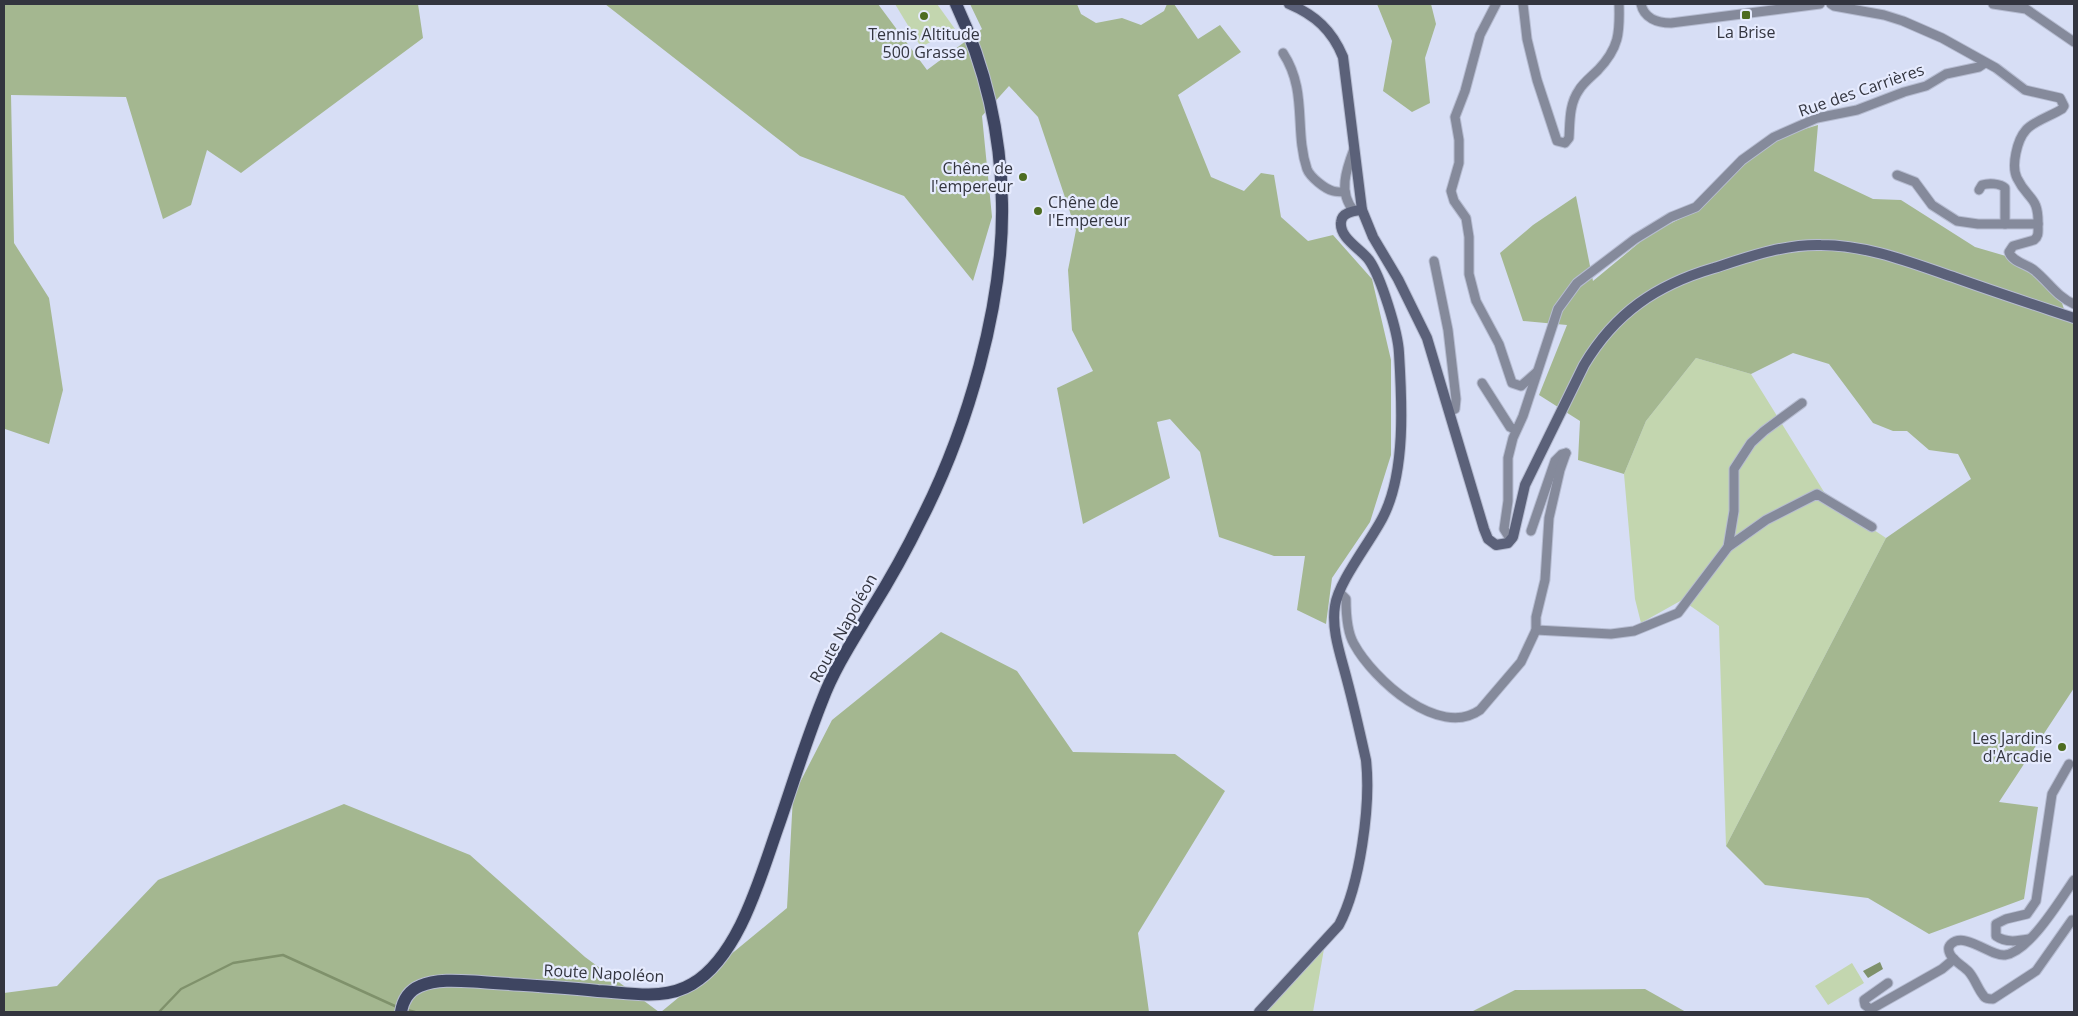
<svg xmlns="http://www.w3.org/2000/svg" width="2078" height="1016" font-family="'Open Sans',sans-serif">
<style>
.green{fill:#c3d6af}
.forest{fill:#a4b790}
.water{fill:#7f916b}
.lines{fill:none;stroke-linecap:round;stroke-linejoin:round}
.stream{stroke:#7f916b;stroke-width:2.5}
.street-casing{stroke:#b6bcd1;stroke-width:11}
.secondary-casing{stroke:#b6bcd1;stroke-width:12}
.primary-casing{stroke:#b6bcd1;stroke-width:14}
.street{stroke:#858a9b;stroke-width:9}
.secondary{stroke:#5b6179;stroke-width:10}
.primary{stroke:#3e4561;stroke-width:12}
.poi-dot{fill:#4d6c21;stroke:#e6ebfe;stroke-width:2}
.labels{text-anchor:middle;dominant-baseline:central;stroke-width:4.5;stroke-linejoin:round;paint-order:stroke}
.poi-label{font-size:16px;fill:#33353f;stroke:#e6ebfe}
.street-label{font-size:16px;fill:#33353f;stroke:#e6ebfe}
</style>
<rect width="100%" height="100%" fill="#d7def5"/>
<g class="green">
<polygon points="895,4 937,4 955,29 921,47"/>
<polygon points="1696,358 1751,374 1829,500 1886,538 1726,846 1719,626 1682,600 1641,623 1635,599 1624,474 1646,421"/>
<polygon points="1325,943 1313,1012 1262,1012"/>
<polygon points="1852,963 1864,983 1828,1005 1815,986"/>
</g>
<g class="forest">
<polygon points="4,4 418,4 423,38 241,173 207,150 191,205 163,219 126,97 11,95 14,243 49,298 63,390 49,444 5,429 4,424"/>
<polygon points="605,4 878,4 927,70 982,29 970,4 1077,4 1081,14 1096,23 1122,18 1141,25 1164,11 1167,4 1174,4 1198,39 1220,25 1241,52 1178,95 1211,177 1244,191 1261,173 1274,175 1281,217 1308,241 1333,235 1372,279 1391,360 1391,455 1370,522 1332,578 1326,624 1297,610 1305,556 1274,556 1219,537 1200,452 1170,419 1157,422 1170,478 1083,524 1057,388 1093,371 1072,330 1068,270 1076,230 1038,117 1009,86 982,116 992,217 973,281 904,196 800,156"/>
<polygon points="1377,4 1431,4 1436,24 1425,58 1430,103 1412,112 1383,91 1392,41"/>
<polygon points="1818,125 1814,171 1873,199 1901,200 1975,247 2016,259 2062,303 2068,321 2074,323 2074,688 1999,802 2038,807 2024,899 1929,934 1868,898 1765,885 1726,846 1886,538 1971,479 1958,454 1929,450 1907,431 1893,431 1873,423 1829,364 1793,353 1751,374 1696,358 1646,421 1624,474 1578,460 1580,421 1539,395 1567,325 1523,321 1500,253 1533,225 1576,196 1593,281 1651,233 1700,209 1747,162 1775,138"/>
<polygon points="941,632 1017,671 1073,752 1175,754 1225,791 1138,933 1149,1012 661,1012 787,908 793,796 832,720"/>
<polygon points="344,804 470,855 585,957 659,1012 4,1012 4,993 57,986 158,880"/>
<polygon points="1645,989 1686,1012 1471,1012 1515,990"/>
</g>
<polygon class="water" points="1880,962 1883,969 1868,978 1863,971"/>
<g class="lines">
<g class="stream">
<polyline points="407,1010 415,1012"/>
<polyline points="159,1012 181,989 233,963 283,955 397,1007"/>
</g>
<defs>
<g id="street">
<polyline points="1496,4 1480,35 1465,91 1455,117 1459,140 1459,163 1451,191 1454,201 1466,218 1469,237 1469,274 1476,301 1499,344 1512,383 1521,386 1537,372"/>
<path d="M 1523,4 L 1527,39 L 1537,80 L 1557,141 L 1565,143 L 1569,138 C 1570,122 1569,104 1579,90 C 1583,83 1592,76 1598,70 C 1619,48 1620,33 1619,4"/>
<path d="M 1641,4 C 1644,18 1657,23 1671,23 L 1820,4"/>
<path d="M 1831,4 L 1834,6 L 1884,15 L 1903,21 L 1942,38 L 1996,68 L 2025,90 L 2060,98 L 2064,106 L 2062,109 C 2053,115 2032,122 2026,130 C 2017,140 2011,166 2017,178 C 2028,201 2039,195 2038,226 C 2038,232 2039,236 2034,240 L 2013,246 L 2009,252 C 2012,262 2027,264 2034,270 C 2048,281 2057,297 2074,304"/>
<polyline points="1993,4 2026,9 2074,42"/>
<path d="M 1283,53 C 1308,91 1294,130 1307,169 C 1310,177 1325,189 1333,191 C 1337,192 1341,192 1345,192"/>
<path d="M 1354,149 C 1346,170 1338,193 1354,211"/>
<polyline points="1897,175 1915,182 1932,205 1957,221 1978,224 2038,224"/>
<path d="M 1979,190 L 1982,185 C 1988,183 2000,183 2005,188 L 2005,224"/>
<polyline points="1434,261 1448,330 1456,399 1455,409 1450,411"/>
<polyline points="1482,383 1510,427 1516,430"/>
<polyline points="1531,531 1555,461 1562,454 1566,453"/>
<polyline points="1511,540 1504,529 1508,501 1508,458 1513,438 1523,416 1558,309 1577,283 1635,239 1671,217 1696,207 1742,160 1774,137 1817,118 1857,110 1904,92 1926,86 1946,74 1979,67 1985,63"/>
<polyline points="1728,547 1734,511 1734,469 1751,443 1764,431 1802,403"/>
<path d="M 1339,592 L 1346,599 C 1346,613 1347,632 1354,644 C 1373,679 1439,739 1480,710 L 1521,662 L 1536,630 L 1536,617 L 1545,580 L 1549,518 L 1560,470 L 1566,453"/>
<polyline points="1536,630 1611,634 1634,631 1678,613 1728,547 1766,520 1817,494 1872,527"/>
<path d="M 2072,920 L 2036,971 L 1993,999 C 1989,999 1985,999 1983,995 C 1978,989 1975,979 1969,972 C 1964,966 1954,962 1950,954 C 1948,950 1948,947 1951,944 C 1965,931 1991,957 2005,955 C 2030,951 2060,900 2074,880"/>
<path d="M 2029,939 C 2018,941 2006,943 1996,936 L 1996,924 L 2006,919 L 2027,914 L 2036,901 L 2052,794 L 2069,764"/>
<polyline points="1888,983 1864,1000 1865,1005 1870,1009 1873,1008 1942,969 1954,959"/>
</g>
<g id="secondary">
<path d="M 1289,4 C 1315,15 1332,30 1343,57 L 1362,210 L 1373,237 L 1398,279 L 1427,338 L 1484,529 L 1488,539 L 1496,545 L 1508,543 L 1513,537 L 1525,485 L 1584,365 C 1615,313 1656,285 1714,268 C 1748,257 1784,244 1821,245 C 1868,245 1912,263 1956,278 C 1995,292 2035,305 2074,318"/>
<path d="M 1259,1012 L 1339,925 C 1360,885 1371,805 1366,760 C 1360,733 1354,706 1347,680 C 1341,656 1331,630 1335,606 C 1338,582 1371,541 1383,517 C 1406,472 1402,402 1399,353 C 1398,332 1381,277 1369,260 C 1361,249 1339,238 1341,222 C 1342,212 1354,211 1362,210"/>
</g>
<path id="primary" d="M 401,1012 C 403,1000 408,991 420,986 C 438,978 463,981 481,982 C 520,985 559,987 598,991 C 618,992 639,996 659,994 C 671,993 682,990 692,984 C 740,956 761,874 779,824 C 793,783 806,741 822,701 C 834,669 853,640 871,610 C 889,581 906,551 921,520 C 967,430 1004,305 1002,203 C 1001,135 985,66 956,4"/>
</defs>
<use href="#street" class="street-casing"/>
<use href="#secondary" class="secondary-casing"/>
<use href="#primary" class="primary-casing"/>
<use href="#street" class="street"/>
<use href="#secondary" class="secondary"/>
<use href="#primary" class="primary"/>
</g>
<g class="poi-dot">
<rect x="1741" y="10" width="10" height="10" rx="2.5"/>
<circle cx="924" cy="16" r="5"/>
<circle cx="1023" cy="177" r="5"/>
<circle cx="1038" cy="211" r="5"/>
<circle cx="2062" cy="747" r="5"/>
</g>
<g class="labels">
<g class="poi-label">
<text x="1746" y="32">La Brise</text>
<text x="924" y="34">Tennis Altitude<tspan x="924" dy="18">500 Grasse</tspan></text>
<text x="1013" y="168" text-anchor="end">Chêne de<tspan x="1013" dy="18">l'empereur</tspan></text>
<text x="1048" y="202" text-anchor="start">Chêne de<tspan x="1048" dy="18">l'Empereur</tspan></text>
<text x="2052" y="738" text-anchor="end">Les Jardins<tspan x="2052" dy="18">d'Arcadie</tspan></text>
</g>
<g class="street-label">
<text transform="translate(1861 90) rotate(-19)">Rue des Carrières</text>
<text transform="translate(843 628) rotate(-61)">Route Napoléon</text>
<text transform="translate(604 973) rotate(3)">Route Napoléon</text>
</g>
</g>
<rect width="2078" height="1016" fill="none" stroke="#33353f" stroke-width="10"/>
</svg>
